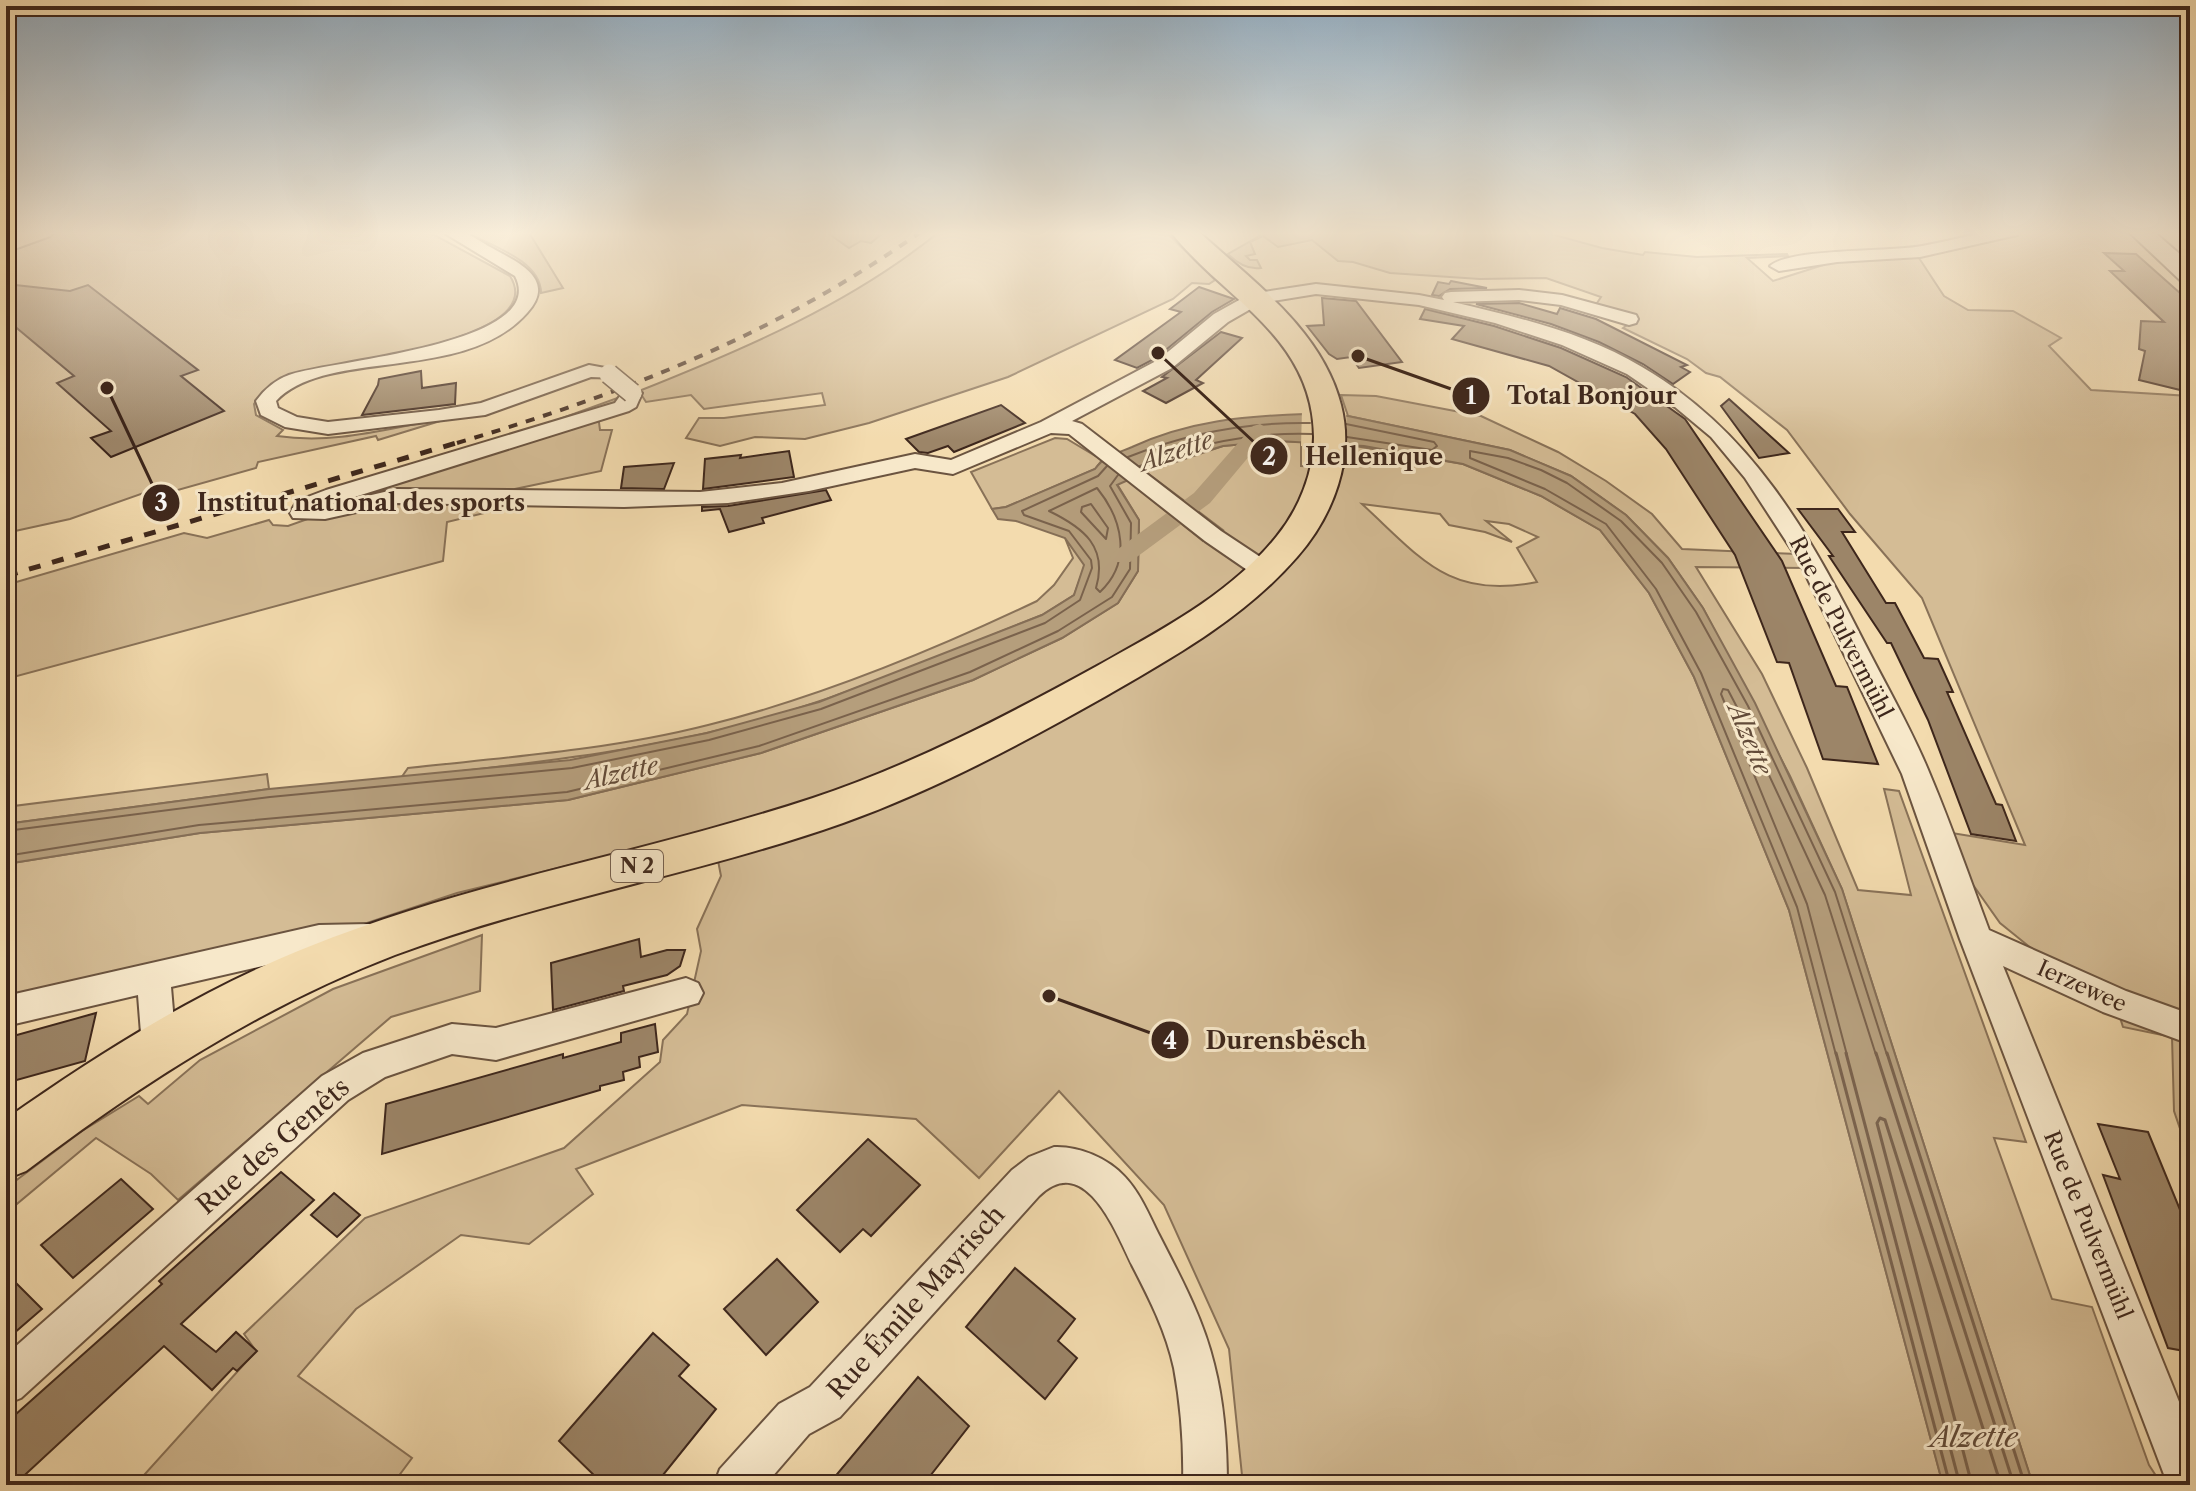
<svg xmlns="http://www.w3.org/2000/svg" width="2196" height="1491" font-family="'Libre Caslon Text',serif">
<style>
.green{fill:#d4bc95;stroke:#897258;stroke-width:2;fill-rule:evenodd}
.water{fill:#b59e7c;stroke:#856e56;stroke-width:2}
.pier{fill:#f3dbae}
.lines{fill:none;stroke-linecap:round;stroke-linejoin:round}
.shore-far1{stroke:#7a624c;stroke-width:2}
.shore{stroke:#7a624c;stroke-width:3}
.canal{fill:#b59e7c;fill-rule:evenodd}
.building{fill:#9c8568;stroke:#3e271c;stroke-width:2}
.street-casing{stroke:#6b5440;stroke-width:4}
.secondary-casing{stroke:#3e271c;stroke-width:4}
.primary-casing{stroke:#3e271c;stroke-width:4}
.street{fill:#f7e8ca;fill-rule:evenodd}
.secondary{fill:#f7e8ca;fill-rule:evenodd}
.primary{fill:#f3dbae;fill-rule:evenodd}
.rail-far1{stroke:#3e271c;stroke-width:4;stroke-dasharray:9 9;stroke-linecap:butt}
.rail{stroke:#3e271c;stroke-width:5;stroke-dasharray:12 12;stroke-linecap:butt}
.street-bridge-casing{stroke:#6b5440;stroke-width:22;stroke-linecap:butt}
.street-bridge{stroke:#f7e8ca;stroke-width:19}
.labels{text-anchor:middle;dominant-baseline:central;stroke-width:6;stroke-linejoin:round;paint-order:stroke}
.shield{fill:#f7e8ca;stroke:#766150;stroke-width:2}
.shield-label{font-size:20px;font-weight:bold;fill:#3e271c}
.street-label{font-size:22px;fill:#3e271c;stroke:#f7e8ca}
.water-label{font-size:24px;font-style:italic;fill:#624b39;stroke:#f7e8ca}
.near-street-label{font-size:26px;fill:#3e271c;stroke:#f7e8ca}
.near-water-label{font-size:28px;font-style:italic;fill:#624b39;stroke:#f7e8ca}
.leader{fill:none;stroke:#3e271c;stroke-width:3}
.callout-dot{fill:#3e271c;stroke:#f7e8ca;stroke-width:3}
.mark-label{font-size:24px;text-anchor:middle;font-weight:bold;fill:#fff}
.callout-label{font-size:24px;text-anchor:middle;font-weight:bold;fill:#3e271c;stroke:#f7e8ca;stroke-width:6;stroke-linejoin:round;paint-order:stroke}
</style>
<rect width="100%" height="100%" fill="#f3dbae"/>
<filter id="stains"><feTurbulence type="fractalNoise" baseFrequency=".0025" numOctaves="4"/><feColorMatrix values="0 0 0 0 .2 0 0 0 0 .09 0 0 0 0 .02 0 0 0 .5 -.17"/></filter>
<radialGradient id="worn" r=".72"><stop offset=".6" stop-color="#630" stop-opacity="0"/><stop offset="1" stop-color="#630" stop-opacity=".3"/></radialGradient>
<g class="green">
<path d="M 61,231 L 427,231 L 510,276 C 553,344 319,363 286,377 C 271,383 262,391 254,404 L 256,415 L 283,430 L 277,436 C 339,445 390,427 450,418 L 378,440 L 376,436 L 258,462 L 256,468 L 153,497 L 152,490 L 70,519 L 6,533 L 6,251 Z"/>
<path d="M 464,231 L 528,231 L 563,288 L 541,293 C 541,260 489,245 464,231 Z"/>
<polygon points="825,231 885,231 871,243 861,241 849,248"/>
<path d="M 940,231 L 1165,231 L 1215,280 L 1209,284 L 1192,283 L 1173,299 L 1008,377 L 869,423 L 805,439 L 755,437 L 720,446 L 686,438 L 699,418 L 724,418 L 825,405 L 822,393 L 704,409 L 691,395 L 646,402 L 639,391 C 742,350 853,303 940,231 Z"/>
<path d="M 1256,231 L 1540,231 L 1602,248 L 1643,255 L 1645,252 L 1697,257 L 1787,254 L 1788,256 L 1747,258 L 1773,281 L 1839,260 L 1917,255 L 1944,296 L 1968,310 L 2013,311 L 2061,338 L 2049,346 L 2091,390 L 2190,396 L 2190,1158 L 2174,1111 L 2172,1037 L 2123,1027 L 2115,1002 L 2042,957 L 2000,923 L 1971,882 L 1952,833 L 2025,845 L 1922,598 L 1850,514 L 1787,430 L 1720,377 L 1706,373 L 1687,359 L 1623,328 L 1634,320 L 1595,306 L 1601,297 L 1546,278 L 1480,279 L 1390,273 L 1353,262 L 1338,261 L 1312,240 L 1278,247 L 1263,236 L 1250,242 L 1255,254 L 1246,256 L 1250,260 L 1257,260 L 1261,268 C 1248,270 1237,263 1228,254 L 1261,235 Z"/>
<polygon points="1341,395 1376,396 1481,416 1558,452 1606,481 1652,514 1682,549 1798,554 1806,568 1696,567 1762,674 1807,768 1858,890 1911,895 1884,789 1899,791 2026,1142 1994,1138 2052,1299 2092,1307 2149,1465 2162,1485 2033,1485 1842,889 1790,776 1703,608 1668,558 1626,515 1571,476 1510,450 1348,416"/>
<polygon points="620,397 615,404 598,415 600,430 612,430 601,471 515,489 503,498 501,509 447,522 443,561 6,679 6,585 184,533 207,538 269,520 273,525 288,526 330,511 301,513"/>
<polygon points="1055,438 1067,439 1102,460 1095,469 1006,507 992,509 971,472"/>
<path d="M 1278,441 L 1301,442 L 1301,466 L 1344,468 L 1349,445 L 1463,464 L 1541,496 L 1600,530 L 1649,593 L 1694,677 L 1789,910 L 1943,1485 L 1243,1485 L 1229,1349 L 1164,1205 L 1059,1091 L 979,1178 L 916,1119 L 742,1105 L 576,1169 L 593,1194 L 529,1244 L 461,1235 L 356,1309 L 298,1376 L 412,1458 L 392,1485 L 135,1485 L 256,1351 L 244,1334 L 365,1218 L 564,1148 L 660,1062 L 663,1040 L 687,1014 L 701,951 L 697,929 L 721,876 L 712,830 L 457,893 L 319,939 L 6,1011 L 6,864 L 200,833 L 568,800 L 761,753 L 973,680 L 1062,638 L 1118,603 L 1138,571 L 1139,520 L 1117,484 L 1127,480 L 1203,541 L 1223,530 L 1146,472 L 1223,446 ZM 1362,504 L 1440,514 L 1449,525 L 1485,532 L 1512,542 L 1486,521 L 1509,524 L 1538,537 L 1517,548 L 1537,582 C 1449,600 1421,558 1362,504 Z"/>
<path d="M 1065,538 L 1085,565 L 1074,595 L 1042,615 C 969,644 895,675 820,701 C 685,748 542,762 401,778 L 408,768 C 508,757 610,750 708,725 C 821,697 932,651 1037,601 L 1054,585 L 1073,558 Z"/>
<polygon points="267,774 269,789 6,824 6,807"/>
<polygon points="482,935 480,991 391,1017 178,1200 151,1174 96,1138 6,1213 6,1188 82,1131 139,1096 148,1104 200,1060 333,989"/>
</g>
<path class="water" d="M 1305,414 L 1348,416 L 1510,450 L 1571,476 L 1626,515 L 1668,558 L 1703,608 L 1755,703 L 1842,889 L 2033,1485 L 1943,1485 L 1789,910 L 1694,677 L 1649,593 L 1600,530 L 1541,496 L 1463,464 L 1364,446 L 1278,441 L 1223,446 L 1166,463 L 1117,485 L 1139,520 L 1138,571 L 1118,603 L 1062,638 L 973,680 L 761,753 L 568,800 L 200,833 L 6,864 L 6,824 L 269,789 L 570,760 L 707,733 L 819,702 L 1042,615 L 1074,595 L 1084,565 L 1065,538 L 1016,521 L 998,519 L 992,509 L 1006,507 L 1095,469 C 1104,456 1118,453 1132,447 C 1188,421 1244,416 1305,414 Z"/>
<polygon class="pier" points="1302,410 1346,412 1348,449 1301,446"/>
<g class="lines">
<g class="shore-far1">
<polyline points="1346,424 1434,442 1437,446 1432,450 1347,437"/>
<path d="M 1128,457 C 1187,433 1246,422 1310,423"/>
<path d="M 1140,466 C 1196,443 1251,432 1312,434"/>
<path d="M 1097,488 C 1123,520 1132,562 1100,592 L 1096,588 C 1108,547 1084,528 1049,511 Z"/>
<polygon points="1091,504 1108,528 1106,539 1081,512 1082,507"/>
<polyline points="6,831 270,797 572,768 709,740 821,709 1045,623 1080,600 1092,568 1091,560 1069,531 1024,515 1022,511 1098,476 1107,466"/>
<polyline points="6,856 199,825 567,792 759,746 970,672 1058,631 1112,597 1130,569 1131,523 1110,486 1118,475"/>
<polyline points="1836,1055 1797,907 1701,673 1656,589 1606,524 1545,489 1470,458 1470,451 1508,458 1541,470 1567,483 1621,521 1662,563 1696,612 1748,706 1835,892 1887,1055"/>
<polyline points="1847,1055 1807,904 1721,694 1723,689 1728,690 1739,711 1825,895 1876,1055"/>
</g>
<g class="shore">
<polyline points="1836,1053 1950,1485"/>
<polyline points="1846,1053 1960,1485"/>
<polyline points="1876,1053 2014,1485"/>
<polyline points="1887,1053 2025,1485"/>
<polyline points="1972,1485 1877,1123 1880,1118 1885,1120 2001,1485"/>
</g>
<polygon class="canal" points="1260,424 1271,430 1210,503 1130,562 1114,562 1110,557 1114,552 1194,493 1253,426"/>
</g>
<g class="building">
<polygon points="2104,253 2136,254 2190,302 2190,346 2188,344 2180,390 2139,380 2145,351 2139,349 2141,321 2164,322 2110,271 2124,271"/>
<polygon points="1451,281 1487,288 1450,289 1439,296 1432,295 1438,282 1449,284"/>
<polygon points="6,284 70,291 88,285 198,370 181,376 224,411 111,457 91,438 111,431 57,383 74,376 6,319"/>
<polygon points="1199,287 1234,299 1212,312 1156,358 1137,368 1115,360 1181,312 1170,309"/>
<polygon points="1322,298 1356,301 1402,362 1359,368 1351,357 1337,359 1329,354 1307,326 1324,325"/>
<polygon points="1519,303 1557,314 1560,308 1596,319 1687,365 1681,367 1690,372 1673,384 1643,364 1599,342 1551,324 1476,304"/>
<polygon points="1425,309 1494,326 1561,348 1626,377 1685,419 1782,561 1836,686 1847,687 1878,764 1823,759 1789,663 1777,662 1735,555 1666,449 1635,414 1549,366 1452,339 1464,326 1420,319"/>
<polygon points="1221,332 1242,338 1196,380 1203,383 1166,403 1143,391 1167,378 1162,377"/>
<polygon points="421,371 422,388 456,383 455,404 362,415 378,385 379,379"/>
<polygon points="1729,399 1789,453 1759,458 1721,406"/>
<polygon points="1001,405 1025,423 954,452 948,446 928,453 919,452 906,439"/>
<polygon points="789,451 794,477 703,489 705,459 741,455 740,458"/>
<polygon points="674,463 664,489 621,488 624,467"/>
<polygon points="826,490 831,500 762,518 764,523 729,532 720,509 702,511 702,507 728,506"/>
<polygon points="1798,509 1838,509 1855,532 1842,532 1886,603 1895,603 1924,658 1938,659 1953,692 1947,692 1996,804 2002,805 2016,841 1971,834 1928,720 1891,643 1887,643 1829,556 1833,556"/>
<polygon points="639,939 641,957 667,950 685,950 680,966 667,975 623,986 624,991 553,1010 551,963"/>
<polygon points="96,1013 85,1061 6,1083 6,1038"/>
<polygon points="655,1024 658,1052 639,1057 640,1067 623,1072 624,1080 600,1086 600,1090 382,1154 386,1104 563,1054 563,1058 621,1042 621,1033"/>
<polygon points="2098,1124 2148,1132 2190,1234 2190,1352 2168,1348 2103,1175 2120,1179"/>
<polygon points="868,1139 920,1185 871,1236 863,1229 840,1252 797,1210"/>
<polygon points="281,1172 314,1200 181,1324 216,1352 236,1332 257,1351 237,1371 233,1368 212,1390 164,1346 14,1485 6,1485 6,1423 162,1284 159,1281"/>
<polygon points="121,1179 153,1209 73,1278 41,1245"/>
<polygon points="334,1193 360,1215 337,1237 311,1215"/>
<polygon points="777,1259 818,1302 766,1355 724,1309"/>
<polygon points="1015,1268 1075,1319 1058,1341 1077,1358 1045,1399 966,1327"/>
<polygon points="6,1273 42,1309 6,1340"/>
<polygon points="653,1333 689,1365 679,1376 716,1409 655,1485 604,1485 559,1441"/>
<polygon points="918,1377 969,1426 923,1485 828,1485"/>
</g>
<g class="lines">
<defs>
<g id="street">
<path d="M 441,231 C 447,231 453,230 459,231 C 470,233 482,243 492,248 C 517,262 558,279 527,313 C 464,384 327,347 276,401 L 278,408 L 297,417 L 328,422 L 439,410 L 481,403 L 589,365 L 616,370 L 619,374 L 616,378 L 591,377 L 485,415 L 328,434 L 285,427 L 261,415 L 256,401 C 265,389 275,380 289,375 C 326,361 551,345 515,276 Z"/>
<path d="M 1989,231 L 2019,231 L 2017,235 L 1920,257 L 1837,262 L 1779,271 L 1770,266 C 1789,248 1892,252 1922,246 C 1944,242 1967,236 1989,231 Z"/>
<path d="M 1316,284 L 1419,295 L 1444,300 L 1442,297 L 1445,293 L 1451,292 L 1519,290 L 1562,295 L 1636,315 L 1638,319 L 1636,323 L 1629,325 L 1561,305 L 1519,300 L 1453,302 C 1517,317 1586,333 1642,367 C 1753,432 1810,535 1866,646 C 1888,689 1913,732 1931,777 C 1952,827 1970,879 1989,930 L 2126,991 L 2190,1014 L 2190,1044 L 2103,1012 L 2003,966 L 2190,1429 L 2190,1485 L 2168,1485 L 1960,939 L 1902,774 L 1799,561 L 1745,478 L 1711,437 L 1675,407 L 1627,374 L 1562,345 L 1495,323 L 1419,305 L 1316,294 L 1261,303 L 1228,322 L 1172,368 L 1072,421 L 1082,424 L 1221,531 L 1274,566 L 1277,571 L 1274,576 L 1256,576 L 1205,541 L 1069,434 L 1051,433 L 953,474 L 915,468 L 809,491 L 728,503 L 624,507 L 397,503 L 325,519 L 293,518 L 290,513 L 297,501 L 326,490 L 615,403 L 625,389 L 632,387 L 642,393 L 636,407 L 629,411 L 329,505 L 397,489 L 700,492 L 782,483 L 915,454 L 951,460 L 1041,422 L 1158,360 L 1214,314 L 1250,294 Z"/>
<polygon points="369,924 380,928 385,938 380,948 369,952 319,953 171,987 176,1046 171,1057 159,1062 147,1057 142,1046 138,995 6,1026 6,996 319,925"/>
<polygon points="686,978 698,983 703,993 698,1003 496,1060 452,1054 385,1077 348,1100 21,1398 6,1404 6,1355 322,1076 363,1053 452,1024 496,1028"/>
<path d="M 1054,1147 C 1079,1146 1108,1158 1125,1177 C 1140,1193 1149,1215 1159,1235 C 1180,1276 1203,1318 1214,1364 C 1224,1403 1227,1444 1227,1485 L 1183,1485 C 1184,1446 1181,1406 1174,1368 C 1166,1331 1149,1298 1132,1265 C 1116,1232 1085,1151 1039,1196 L 840,1417 L 809,1434 L 765,1485 L 714,1485 L 720,1469 L 779,1404 L 810,1387 L 1012,1170 L 1029,1157 Z"/>
</g>
<polygon id="secondary" points="2128,231 2153,231 2190,263 2190,283 2181,281"/>
<g id="primary">
<polygon points="17,231 54,231 50,236 6,252 6,235"/>
<path d="M 1170,231 L 1198,231 C 1252,281 1322,330 1341,405 C 1355,459 1333,516 1297,557 C 1245,617 1174,657 1106,696 C 1021,744 935,790 843,823 C 696,875 541,900 395,955 C 260,1007 141,1084 26,1171 L 6,1179 L 6,1119 C 101,1052 200,990 308,947 C 472,881 646,853 813,798 C 912,765 1006,716 1097,666 C 1160,631 1231,594 1277,536 C 1299,509 1314,472 1314,437 C 1313,336 1224,300 1170,231 Z"/>
</g>
</defs>
<use href="#street" class="street-casing"/>
<use href="#secondary" class="secondary-casing"/>
<use href="#primary" class="primary-casing"/>
<use href="#street" class="street"/>
<use href="#secondary" class="secondary"/>
<use href="#primary" class="primary"/>
<path class="rail-far1" d="M 457,443 C 628,392 775,335 922,231"/>
<polyline class="rail" points="6,576 463,441"/>
<defs>
<polyline id="street-bridge" points="609,374 632,393"/>
</defs>
<use href="#street-bridge" class="street-bridge-casing"/>
<use href="#street-bridge" class="street-bridge"/>
</g>
<linearGradient id="sky" x2="0" y2="1"><stop stop-color="#93abbd"/><stop offset="0.53" stop-color="#faefdb"/><stop offset="1" stop-color="#faefdb" stop-opacity="0"/></linearGradient>
<rect width="2196" height="440" fill="url(#sky)"/>
<g class="labels">
<rect class="shield" x="611" y="850" width="52" height="32" rx="6"/>
<g class="shield-label">
<text x="637" y="866">N 2</text>
</g>
<g class="street-label">
<text transform="translate(1841 627) rotate(63)">Rue de Pulvermühl</text>
<text transform="translate(2082 986) rotate(24)">Ierzewee</text>
<text transform="translate(2088 1225) rotate(68)">Rue de Pulvermühl</text>
</g>
<g class="water-label">
<text transform="translate(1176 451) rotate(-19)">Alzette</text>
<text transform="translate(1750 739) rotate(67)">Alzette</text>
<text transform="translate(621 773) rotate(-13)">Alzette</text>
</g>
<g class="near-street-label">
<text transform="translate(273 1146) rotate(-41)">Rue des Genêts</text>
<text transform="translate(916 1302) rotate(-48)">Rue Émile Mayrisch</text>
</g>
<g class="near-water-label">
<text x="1974" y="1437">Alzette</text>
</g>
</g>
<path class="leader" d="M1358 356L1471 396M1158 353L1269 456M107 388L161 503M1049 996L1170 1040"/>
<g class="callout-dot">
<circle cx="1358" cy="356" r="8"/>
<circle cx="1158" cy="353" r="8"/>
<circle cx="107" cy="388" r="8"/>
<circle cx="1049" cy="996" r="8"/>
<circle cx="1471" cy="396" r="20"/>
<circle cx="1269" cy="456" r="20"/>
<circle cx="161" cy="503" r="20"/>
<circle cx="1170" cy="1040" r="20"/>
</g>
<g class="mark-label">
<text x="1471" y="404">1</text>
<text x="1269" y="465">2</text>
<text x="161" y="511">3</text>
<text x="1170" y="1049">4</text>
</g>
<g class="callout-label">
<text x="1592" y="404">Total Bonjour</text>
<text x="1374" y="465">Hellenique</text>
<text x="361" y="511">Institut national des sports</text>
<text x="1286" y="1049">Durensbësch</text>
</g>
<rect width="2196" height="1491" fill="none" stroke="#f3dbae" stroke-width="32"/>
<rect x="8" y="8" width="2180" height="1475" fill="none" stroke="#3e271c" stroke-width="4"/>
<rect x="16" y="16" width="2164" height="1459" fill="none" stroke="#3e271c" stroke-width="2"/>
<rect width="100%" height="100%" filter="url(#stains)"/>
<rect width="100%" height="100%" fill="url(#worn)"/>
</svg>
